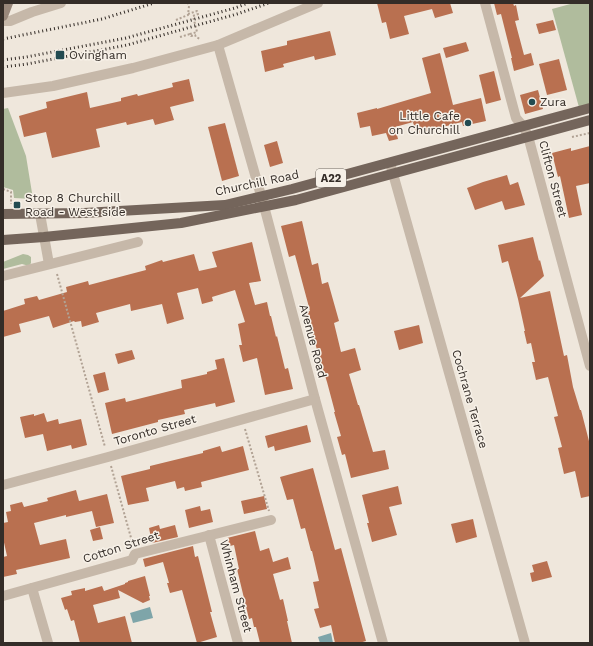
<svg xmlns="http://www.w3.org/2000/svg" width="593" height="646" font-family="'Work Sans',sans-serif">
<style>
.green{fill:#b0bc9d}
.water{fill:#7ea5a9}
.building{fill:#b97050}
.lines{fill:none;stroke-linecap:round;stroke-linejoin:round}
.path{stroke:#b1a294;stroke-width:2;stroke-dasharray:2 2;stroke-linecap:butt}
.minor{stroke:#c6b8a9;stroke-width:10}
.secondary{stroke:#99887b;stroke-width:10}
.primary{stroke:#74655b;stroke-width:10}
.rail{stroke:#342d28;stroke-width:3;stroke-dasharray:1 3;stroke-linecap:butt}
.poi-dot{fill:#224b51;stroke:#f7f1e8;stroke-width:1.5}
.labels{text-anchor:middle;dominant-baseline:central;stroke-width:3;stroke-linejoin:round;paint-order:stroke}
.shield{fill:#f7f1e8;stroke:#6e6862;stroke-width:1}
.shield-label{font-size:11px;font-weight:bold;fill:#342d28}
.poi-label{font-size:12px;fill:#342d28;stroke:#f7f1e8;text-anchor:start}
.street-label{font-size:12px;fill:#342d28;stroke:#f7f1e8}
</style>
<rect width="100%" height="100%" fill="#efe7dc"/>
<g class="green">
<polygon points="574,3 590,3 590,108 580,111 552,9"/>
<polygon points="8,108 26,156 33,199 14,198 13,190 3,187 3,109"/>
<polygon points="23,254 28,255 31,257 31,263 29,266 22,264 3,269 3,262"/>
</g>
<g class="water">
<polygon points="150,607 153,618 133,623 130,613"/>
<polygon points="331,633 333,643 320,643 318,637"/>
</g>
<g class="building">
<polygon points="377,3 450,3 453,13 435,18 432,9 404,16 409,34 390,39 386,22 382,23"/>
<polygon points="494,3 513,3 514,6 516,5 519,20 515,21 524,55 531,53 534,65 514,71 511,58 512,58 501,14 497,15"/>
<polygon points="553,20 556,30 539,34 536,24"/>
<polygon points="330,31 336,55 315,60 314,56 283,64 284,67 265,72 261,51 287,45 287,41"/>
<polygon points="466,42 469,51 446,58 443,48"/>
<polygon points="440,53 453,105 481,98 486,121 463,126 462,122 416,134 413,122 395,127 398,139 389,141 386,133 372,136 370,126 360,128 357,113 377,108 377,109 431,93 422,58"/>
<polygon points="559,59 567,90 547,95 539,64"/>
<polygon points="494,71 501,100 486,104 479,75"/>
<polygon points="189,79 194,101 170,107 174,120 155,125 153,119 127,125 126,122 96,129 100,147 52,158 46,132 24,137 19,116 47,108 46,102 87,92 90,108 121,101 121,98 137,94 138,96 173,87 172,83"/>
<polygon points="538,90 543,109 525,114 520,95"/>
<polygon points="225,123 239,176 222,181 208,127"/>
<polygon points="277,141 283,163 270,167 264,145"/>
<polygon points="590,146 590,183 576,186 582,215 569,218 560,176 558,177 552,153 571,148 571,151"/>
<polygon points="507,175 510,185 518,182 525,205 505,210 502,201 475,210 467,188 483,182"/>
<polygon points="302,221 312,265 318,263 322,284 328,282 339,321 334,323 341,352 355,348 361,370 349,374 358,405 359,405 373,452 385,450 389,469 351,478 345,454 342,455 337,437 341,436 334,412 335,412 327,382 317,350 307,312 310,311 295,255 289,257 281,226"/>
<polygon points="533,237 539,261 540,260 544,276 520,298 550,291 564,356 567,355 573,387 580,410 581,410 590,445 590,496 581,498 575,471 564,474 558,448 562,447 554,417 558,416 548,377 536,380 532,362 535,362 531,343 527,344 524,331 525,331 518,299 508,261 502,263 498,245"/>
<polygon points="252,242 261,281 249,283 255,305 267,302 270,316 271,316 276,337 277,336 285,369 288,368 293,389 265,395 257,358 243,362 239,345 242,345 238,324 245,322 235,290 212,297 213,301 202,304 198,288 177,293 184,319 167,324 162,304 131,311 130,304 96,313 99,322 82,327 81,321 75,322 74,321 53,328 49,316 19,324 21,332 3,337 3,311 25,304 24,299 37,296 39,300 67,292 66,287 88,281 89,285 146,270 145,266 162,260 163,262 194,254 199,271 217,267 212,252"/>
<polygon points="419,325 423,343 399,350 394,331"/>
<polygon points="132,350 135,359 118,364 115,354"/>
<polygon points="224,358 235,402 216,407 215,403 184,410 185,414 158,420 158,422 112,434 105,403 125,398 126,402 182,388 181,380 207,374 207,372 217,369 215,360"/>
<polygon points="105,372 109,390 98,393 93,375"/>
<polygon points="44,413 47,422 58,419 59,424 81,419 87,445 72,449 71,445 47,451 43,434 25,438 20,417 34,414 34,416"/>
<polygon points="307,425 311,442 275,451 274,446 268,448 265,436"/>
<polygon points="220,446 222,452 243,446 249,470 201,482 202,487 185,491 184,487 177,489 175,481 146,488 149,501 128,505 121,476 150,469 150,466 203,453 203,451"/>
<polygon points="313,468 335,550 341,548 366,641 359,643 335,643 331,625 320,628 314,609 319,608 313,582 319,581 312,551 311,551 305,528 301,529 293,499 287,500 280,477"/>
<polygon points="398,486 402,504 389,507 397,535 372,542 367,523 369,523 362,495"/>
<polygon points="76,490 79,501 107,494 114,523 96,527 92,511 66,517 66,515 34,523 40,545 66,539 70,558 16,570 17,574 3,577 3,557 7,556 3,538 3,523 8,522 6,512 11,511 10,505 22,502 24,507 48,501 47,498"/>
<polygon points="264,496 267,509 244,514 241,501"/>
<polygon points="200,506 201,511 210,509 213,522 189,528 185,510"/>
<polygon points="473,519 477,537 456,543 451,524"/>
<polygon points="159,525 160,529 175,525 178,537 152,543 149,528"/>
<polygon points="100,527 103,539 93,541 90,530"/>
<polygon points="255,531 260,551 269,548 273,562 288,557 291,569 273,574 280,600 283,599 288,621 287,621 292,643 260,643 256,627 254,627 252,618 249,619 237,569 239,569 234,545 230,546 227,538"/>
<polygon points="193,546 195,557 198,556 212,612 210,612 217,637 197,643 182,590 170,593 167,583 169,583 163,562 145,567 143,559"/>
<polygon points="547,561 552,577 532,582 530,573 534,572 532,565"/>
<polygon points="145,576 150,596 149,596 150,600 143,603 118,590 120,598 93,605 98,623 125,616 132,643 80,643 74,620 71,621 67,609 65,610 61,598 72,595 71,591 85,588 85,591 102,586 104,591 125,584 125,583 128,582 128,581"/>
</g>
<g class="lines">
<g class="path">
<polyline points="188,14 197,11 198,14 193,16 197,32 190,34 191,36 195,35 196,37 200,39"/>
<polyline points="176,20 188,15 189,6 188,3"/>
<polyline points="180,37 190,34"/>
<polyline points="572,137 590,133"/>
<polyline points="3,189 11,192 11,204"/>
<polyline points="57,274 105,447"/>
<polyline points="245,429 269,511"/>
<polyline points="111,466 133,545"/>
</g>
<g class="minor">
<polyline points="485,3 516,118 523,126 528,136 590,366"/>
<polyline points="3,21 10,21 32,12 61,3"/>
<polyline points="218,45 264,206 315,399 383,643"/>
<polyline points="3,93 53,86 133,68 218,45 318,3"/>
<polyline points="390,163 525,643"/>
<polyline points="40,214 49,264"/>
<polyline points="3,276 138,242"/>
<polyline points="3,485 108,457 315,399"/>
<polyline points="209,535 238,643"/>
<polyline points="32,588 48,643"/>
<polyline points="3,596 132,560 135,554 271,520"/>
</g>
<polyline class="secondary" points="3,16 8,3"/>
<g class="primary">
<polyline points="3,214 84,213 225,205 292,189 590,108"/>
<polyline points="3,240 44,237 181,223 296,200 590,120"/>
</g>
<g class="rail">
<polyline points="3,39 102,19 154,3"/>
<polyline points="3,60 26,57 126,38 235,8 248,3"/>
<polyline points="3,67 27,64 127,45 237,14 269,3"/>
</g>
</g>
<g class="poi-dot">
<rect x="55" y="50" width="10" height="10" rx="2"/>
<circle cx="532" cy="102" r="4"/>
<circle cx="468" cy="123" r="4"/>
<rect x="13" y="201" width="8" height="8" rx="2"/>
</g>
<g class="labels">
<rect class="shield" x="316" y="169" width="30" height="18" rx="3"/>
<g class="shield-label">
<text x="331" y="178">A22</text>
</g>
<g class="poi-label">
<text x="69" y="55">Ovingham</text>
<text x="540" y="102">Zura</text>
<text x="460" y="116" text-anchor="end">Little Cafe<tspan x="460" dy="14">on Churchill</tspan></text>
<text x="25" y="198">Stop 8 Churchill<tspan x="25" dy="14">Road - West side</tspan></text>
</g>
<g class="street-label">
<text transform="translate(553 179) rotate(75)">Clifton Street</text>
<text transform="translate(257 183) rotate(-12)">Churchill Road</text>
<text transform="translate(313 341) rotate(75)">Avenue Road</text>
<text transform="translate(470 399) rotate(74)">Cochrane Terrace</text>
<text transform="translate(155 430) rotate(-16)">Toronto Street</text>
<text transform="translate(121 547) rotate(-18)">Cotton Street</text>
<text transform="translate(236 586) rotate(75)">Whinham Street</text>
</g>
</g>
<rect width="593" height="646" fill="none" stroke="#342d28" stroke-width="8"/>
</svg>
